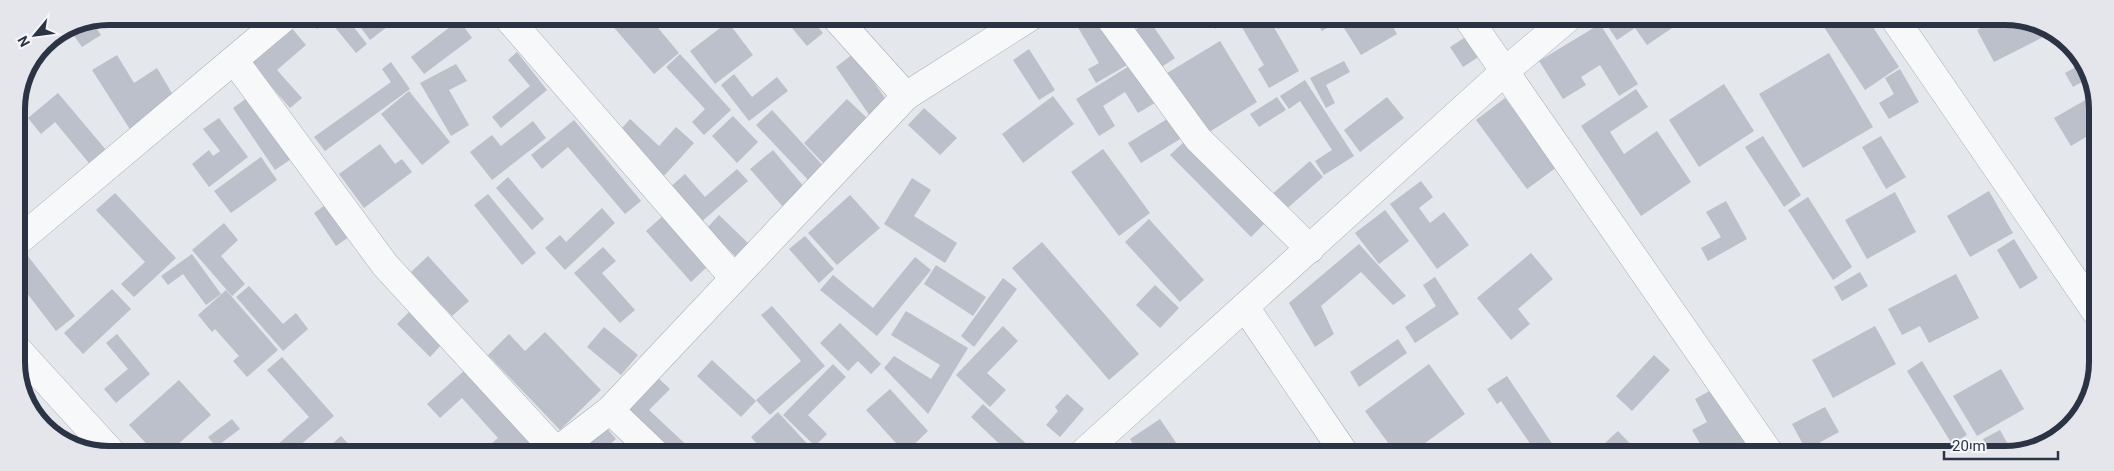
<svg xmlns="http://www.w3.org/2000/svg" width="2114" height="471" font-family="Roboto,sans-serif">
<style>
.building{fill:#bbc0ca}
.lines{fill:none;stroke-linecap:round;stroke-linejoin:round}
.street-casing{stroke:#a9aeb7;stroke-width:29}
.street{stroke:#f7f8fa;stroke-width:28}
.rim{fill:none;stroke:#2b3445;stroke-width:6}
</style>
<rect width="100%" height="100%" fill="#e4e7ec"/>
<g class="building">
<polygon points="307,16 345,16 367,44 356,53 329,20 317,29"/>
<polygon points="352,16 400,17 370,40"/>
<polygon points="605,17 649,17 679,53 654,74"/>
<polygon points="794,17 809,17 823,33 807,46 787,22"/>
<polygon points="1087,17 1102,17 1129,64 1096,83 1088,69 1099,63 1076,24"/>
<polygon points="1213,17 1234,17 1215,29"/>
<polygon points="1236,17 1268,17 1299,71 1269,88 1258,69 1264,65"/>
<polygon points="1272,17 1300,17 1278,29"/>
<polygon points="1314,17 1387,17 1397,34 1361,55 1339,20 1322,31"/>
<polygon points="1602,18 1678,18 1681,22 1647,45 1635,28 1617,40"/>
<polygon points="1790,18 1805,18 1794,24"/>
<polygon points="1818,18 1867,18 1899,67 1865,90"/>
<polygon points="2000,18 2023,18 2051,33 1994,62 1977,30"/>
<polygon points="91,20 101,35 82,47 68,27 74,23"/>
<polygon points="459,20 472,38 424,74 411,57"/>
<polygon points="1149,20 1175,58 1157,70 1131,33"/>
<polygon points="728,22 753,55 715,84 690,51"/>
<polygon points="1600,24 1638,84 1619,96 1600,65 1581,77 1586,85 1563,99 1539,61"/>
<polygon points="290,26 306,45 277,70 302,98 290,108 249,61"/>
<polygon points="1467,36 1480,56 1463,67 1450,47"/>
<polygon points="1220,41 1257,102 1203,136 1164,75"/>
<polygon points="1029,49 1055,90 1039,100 1013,60"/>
<polygon points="517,52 547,90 501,128 492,117 530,86 508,60"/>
<polygon points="854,53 889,104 870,116 836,67"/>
<polygon points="1829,53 1873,127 1803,168 1759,94"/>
<polygon points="680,54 731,110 704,135 692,122 705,109 666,67"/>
<polygon points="117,55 134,83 157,68 173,95 131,131 92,70"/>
<polygon points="1344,61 1350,72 1326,85 1335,103 1326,108 1310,78"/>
<polygon points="391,62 410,89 325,151 314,137 391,82 382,69"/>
<polygon points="1134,63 1158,101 1138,113 1125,92 1103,106 1115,126 1099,136 1076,99"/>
<polygon points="456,64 467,81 449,90 469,125 451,136 420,83"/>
<polygon points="2081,64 2089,78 2073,87 2065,73"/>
<polygon points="1900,69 1919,102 1889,119 1879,103 1894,94 1885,78"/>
<polygon points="734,74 752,97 777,77 788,91 749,121 721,85"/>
<polygon points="1305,80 1354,156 1324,175 1315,161 1332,150 1300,101 1289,109 1280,96"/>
<polygon points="1724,84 1754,131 1699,167 1669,120"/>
<polygon points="1636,89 1648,107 1610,132 1624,154 1657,131 1691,182 1641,216 1581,126"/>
<polygon points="409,91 450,142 422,165 381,114"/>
<polygon points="58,93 106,150 89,163 55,122 41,134 28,118"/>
<polygon points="254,93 297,155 275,170 233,108"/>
<polygon points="2096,94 2096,131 2071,146 2054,118"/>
<polygon points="1053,96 1074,124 1023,163 1002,134"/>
<polygon points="1277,97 1286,110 1259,127 1250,114"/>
<polygon points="1387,97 1404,118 1360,152 1344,130"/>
<polygon points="1505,98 1557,167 1527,189 1476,120"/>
<polygon points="847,99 868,119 824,164 804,143"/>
<polygon points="924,108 957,138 940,155 908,125"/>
<polygon points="772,110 826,169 811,183 756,125"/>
<polygon points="733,116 758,142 737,163 712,136"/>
<polygon points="1172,116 1185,136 1141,163 1128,143"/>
<polygon points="219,118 248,157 209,187 192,164 209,150 213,156 220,151 203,129"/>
<polygon points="630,119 659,146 676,127 694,143 662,178 616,135"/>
<polygon points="574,120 641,201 625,214 568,147 542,169 531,155"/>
<polygon points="533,121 546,138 492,180 470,152 492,135 501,146"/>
<polygon points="1763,136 1801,195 1784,207 1745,147"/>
<polygon points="1881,136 1906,177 1886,189 1862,147"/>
<polygon points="1186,140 1266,222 1251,237 1170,155"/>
<polygon points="380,144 395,164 402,159 412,172 364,208 339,174"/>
<polygon points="1103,149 1150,213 1119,236 1071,172"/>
<polygon points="773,150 805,188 783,207 750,169"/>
<polygon points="261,157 277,180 231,213 214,191"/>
<polygon points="1310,161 1323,177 1283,212 1270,196"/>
<polygon points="737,169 748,181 699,224 668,189 685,174 705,197"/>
<polygon points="508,177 544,219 532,230 496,188"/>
<polygon points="912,178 931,190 914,216 957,243 945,263 884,224"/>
<polygon points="1421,181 1433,197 1419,208 1430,223 1444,212 1469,245 1437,269 1390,204"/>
<polygon points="1989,191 2013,233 1970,257 1947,216"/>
<polygon points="1895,192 1916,232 1867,259 1845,220"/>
<polygon points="115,193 176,258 134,297 121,284 145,262 96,210"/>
<polygon points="488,194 536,253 522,265 474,205"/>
<polygon points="850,195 880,228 837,265 808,233"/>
<polygon points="1808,197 1852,267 1833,280 1788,210"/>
<polygon points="331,201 353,234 336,246 314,213"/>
<polygon points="1726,201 1747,239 1708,261 1701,248 1721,237 1706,212"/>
<polygon points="602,208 615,223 565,270 545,248 560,235 566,242"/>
<polygon points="1385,210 1409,241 1379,264 1355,233"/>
<polygon points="17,212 22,219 17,223"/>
<polygon points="664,215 708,266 691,282 646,231"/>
<polygon points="719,215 752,247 739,260 707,228"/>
<polygon points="1149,219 1204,280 1180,302 1125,242"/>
<polygon points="224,223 238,240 221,256 245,284 232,296 192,250"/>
<polygon points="805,236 834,269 819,283 789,249"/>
<polygon points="2014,239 2038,278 2020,289 1997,250"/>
<polygon points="1042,242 1139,354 1109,380 1012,268"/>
<polygon points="1359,244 1406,296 1393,305 1361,272 1321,306 1334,334 1315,347 1289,303"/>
<polygon points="603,247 616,261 602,273 635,310 620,323 574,273"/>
<polygon points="1531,253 1553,279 1518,309 1530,324 1511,340 1477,298"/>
<polygon points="192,254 221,294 206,305 183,274 168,285 161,276"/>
<polygon points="27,255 75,316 56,331 17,280 17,262"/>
<polygon points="428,256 469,301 452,316 411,272"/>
<polygon points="915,257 931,270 877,336 820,290 833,275 873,308"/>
<polygon points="936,265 986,297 973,316 924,284"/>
<polygon points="1860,272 1868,286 1842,301 1834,287"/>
<polygon points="1956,274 1979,318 1929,343 1920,326 1902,335 1888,309"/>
<polygon points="1435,277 1459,314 1415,343 1405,327 1436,306 1423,285"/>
<polygon points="1003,278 1017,289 974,347 961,336"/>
<polygon points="1155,285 1179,308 1160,328 1136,305"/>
<polygon points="249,286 283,324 296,313 308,329 283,351 236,297"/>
<polygon points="112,289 131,309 83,354 64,333"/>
<polygon points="226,290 278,350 247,377 233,361 239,356 215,329 212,332 198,315"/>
<polygon points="772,306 825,366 770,415 756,400 801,361 761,315"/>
<polygon points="411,310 444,342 430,357 397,324"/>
<polygon points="906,311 968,348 928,414 884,368 894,356 931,379 940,365 891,335"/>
<polygon points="840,323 881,364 871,374 858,361 848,371 820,343"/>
<polygon points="1003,326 1018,341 987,373 1006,390 990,407 956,375"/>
<polygon points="1875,326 1896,364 1833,398 1812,360"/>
<polygon points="604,327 638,355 621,375 587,347"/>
<polygon points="545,332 601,390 560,430 488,355 509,334 525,351"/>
<polygon points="117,334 150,374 116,403 104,389 128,369 106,343"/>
<polygon points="1398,339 1407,353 1359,387 1350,372"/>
<polygon points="1654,355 1670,370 1632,411 1616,396"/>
<polygon points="282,357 334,416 291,453 268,453 309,417 267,370"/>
<polygon points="712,360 756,401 741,417 697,376"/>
<polygon points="1922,361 1967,435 1952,444 1907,371"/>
<polygon points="833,364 846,377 808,415 827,434 815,446 783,415"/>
<polygon points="1429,364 1465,414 1410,454 1396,454 1365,411"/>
<polygon points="467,368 541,449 536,453 486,453 484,450 498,438 462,398 440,418 427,404"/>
<polygon points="2001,369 2024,409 1977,436 1953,396"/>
<polygon points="1507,376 1559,454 1537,454 1501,401 1497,404 1487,389"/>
<polygon points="657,377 670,389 649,410 696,454 667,453 623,413"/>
<polygon points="179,380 211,415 168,453 155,453 129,425"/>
<polygon points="1715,388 1747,447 1733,454 1706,454 1692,430 1707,422 1695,399"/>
<polygon points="890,389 928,431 905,453 866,410"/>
<polygon points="1067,394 1084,409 1060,437 1046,425 1058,411 1055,407"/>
<polygon points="983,404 1033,450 1029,454 1010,454 971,417"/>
<polygon points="1825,407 1839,432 1806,450 1792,424"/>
<polygon points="778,412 812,449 807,454 766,454 751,437"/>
<polygon points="232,419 240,429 216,447 208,437"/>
<polygon points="1160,419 1181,450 1175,454 1139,454 1130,439"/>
<polygon points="604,425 616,439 599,453 578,453 575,450"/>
<polygon points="2000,430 2013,453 1992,455 1983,439"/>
<polygon points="1618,431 1637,451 1633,454 1593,454"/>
<polygon points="341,436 357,453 336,453 330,446"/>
<polygon points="197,443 206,453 186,453"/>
<polygon points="708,444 719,454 699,454"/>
<polygon points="1130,447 1135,454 1121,454"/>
<polygon points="395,448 399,453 388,453"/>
<polygon points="1981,448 1985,455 1970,455"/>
<polygon points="838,449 842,454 832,454"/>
</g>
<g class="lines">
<defs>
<g id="street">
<polyline points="507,17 733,277"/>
<polyline points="835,17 906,96"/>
<polyline points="1109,17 1198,139 1310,249"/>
<polyline points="1467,17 1770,454"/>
<polyline points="1894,18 2096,312"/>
<polyline points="234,60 385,265 556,451"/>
<polyline points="17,242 286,16"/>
<polyline points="1245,307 1345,454"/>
<polyline points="18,350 112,453"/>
<polyline points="610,410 655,453"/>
<polyline points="554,453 610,410 906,96 1030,17"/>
<polyline points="1082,454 1504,72 1568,18"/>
</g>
</defs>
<use href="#street" class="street-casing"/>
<use href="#street" class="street"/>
</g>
<path d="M0 0H2114V471H0ZM109 25H2005A84 84 0 0 1 2089 109V362A84 84 0 0 1 2005 446H109A84 84 0 0 1 25 362V109A84 84 0 0 1 109 25Z" fill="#e4e6eb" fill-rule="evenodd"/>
<path class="rim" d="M109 25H2005A84 84 0 0 1 2089 109V362A84 84 0 0 1 2005 446H109A84 84 0 0 1 25 362V109A84 84 0 0 1 109 25Z"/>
<g transform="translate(35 35) rotate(241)" stroke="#f4f6f9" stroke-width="4" paint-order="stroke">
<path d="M0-4L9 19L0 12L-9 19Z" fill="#2b3445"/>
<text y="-8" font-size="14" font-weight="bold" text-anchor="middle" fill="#2b3445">N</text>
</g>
<path d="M1944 451v8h114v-8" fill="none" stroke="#2b3445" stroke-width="2.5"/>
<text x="1952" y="451" font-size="15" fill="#2b3445" stroke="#f4f6f9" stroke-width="4" paint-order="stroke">20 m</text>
</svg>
